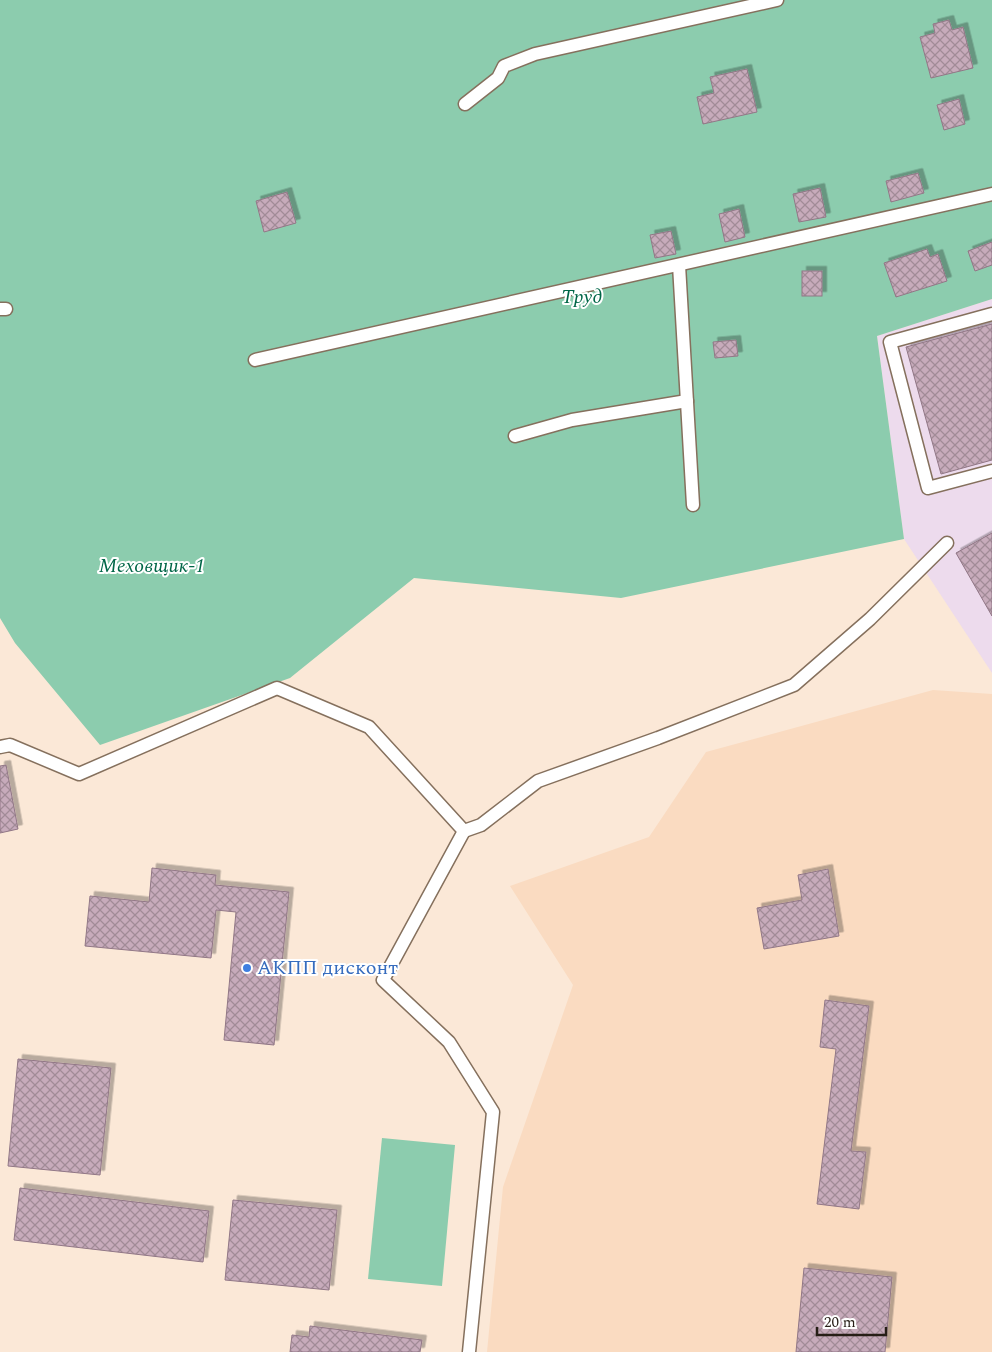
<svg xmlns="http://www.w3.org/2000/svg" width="992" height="1352" font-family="Spectral,serif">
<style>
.industrial{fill:#eddbed}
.built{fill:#fadbc1}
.garden{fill:#8cccae}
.building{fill:url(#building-cross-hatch);stroke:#917786;filter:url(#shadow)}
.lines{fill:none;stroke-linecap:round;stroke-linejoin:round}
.service-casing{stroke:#85705d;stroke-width:15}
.service{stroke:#fff;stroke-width:12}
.shop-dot{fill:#3f7fe0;stroke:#fff;stroke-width:2}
.labels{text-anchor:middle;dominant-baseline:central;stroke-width:4;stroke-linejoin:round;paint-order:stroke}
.park-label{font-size:20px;font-style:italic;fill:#006647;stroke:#fff}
.shop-label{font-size:20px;fill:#366cbe;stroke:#fff;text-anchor:start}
</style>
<defs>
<pattern id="building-cross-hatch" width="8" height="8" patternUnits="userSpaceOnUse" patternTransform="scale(1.25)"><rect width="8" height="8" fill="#c7abbb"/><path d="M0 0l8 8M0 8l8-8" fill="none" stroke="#a18b97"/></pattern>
<filter id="shadow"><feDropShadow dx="4.5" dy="-4.5" stdDeviation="0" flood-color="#0004"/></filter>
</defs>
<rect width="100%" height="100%" fill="#fbe8d7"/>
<polygon class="industrial" points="992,299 992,673 904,539 877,336"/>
<polygon class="built" points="933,690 992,694 992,1352 487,1352 503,1187 573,985 510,886 649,837 706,752"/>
<g class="garden">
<polygon points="0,0 992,0 992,299 877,336 904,539 621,598 414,578 290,678 100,745 15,643 0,618"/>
<polygon points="382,1138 455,1145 442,1286 368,1279"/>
</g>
<g class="building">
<polygon points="949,20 952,30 963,27 973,68 931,78 920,37 935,33 933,24"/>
<polygon points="747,69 757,112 703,124 697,97 714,93 710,77"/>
<polygon points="959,99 965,124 944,130 937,105"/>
<polygon points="918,173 924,193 891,202 886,181"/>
<polygon points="820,188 826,217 799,222 793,194"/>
<polygon points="287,192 296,223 264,232 256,201"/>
<polygon points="739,209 745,237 725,242 719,214"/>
<polygon points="671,231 676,254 655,258 650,235"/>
<polygon points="992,242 992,265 975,271 968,251"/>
<polygon points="927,249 930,257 938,254 947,281 896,297 884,263"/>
<rect x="802" y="271" width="20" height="25"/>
<polygon points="992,324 992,460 941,474 906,347"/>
<polygon points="736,340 738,356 715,358 713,342"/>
<polygon points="992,533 992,616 956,553"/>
<polygon points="6,765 18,829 0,833 0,766"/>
<polygon points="152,868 216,875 215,885 289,892 274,1045 224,1040 236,912 216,910 211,958 85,946 90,896 149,902"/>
<polygon points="828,869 839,936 764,949 757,908 802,900 798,875"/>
<polygon points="825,1000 869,1006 851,1151 866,1152 859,1209 817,1204 836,1049 820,1047"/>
<polygon points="18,1059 111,1068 100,1175 8,1166"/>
<polygon points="20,1188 209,1211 203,1262 14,1240"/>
<polygon points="233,1200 337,1210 329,1290 225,1280"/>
<polygon points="804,1268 892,1277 885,1352 796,1352"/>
<polygon points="310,1326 422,1340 420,1352 290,1352 292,1335 309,1337"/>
</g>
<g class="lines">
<defs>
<g id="service">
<polyline points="465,104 498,78 504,66 535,54 777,0"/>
<polyline points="679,265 693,505"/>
<polyline points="0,309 6,309"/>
<polyline points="992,314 890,342 928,488 992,471"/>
<polyline points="255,360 992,194"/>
<polyline points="515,436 572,420 687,401"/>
<polyline points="0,747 10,745 79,774 277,688 369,727 464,831 383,980 449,1042 493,1112 469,1352"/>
<polyline points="464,831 481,825 538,781 658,738 794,685 870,619 947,543"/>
</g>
</defs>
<use href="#service" class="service-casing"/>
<use href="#service" class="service"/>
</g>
<circle class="shop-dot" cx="247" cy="968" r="5"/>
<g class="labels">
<g class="park-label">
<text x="582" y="297">Труд</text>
<text x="152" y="566">Меховщик-1</text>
</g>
<g class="shop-label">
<text x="257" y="968">АКПП дисконт</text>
</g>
</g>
<path d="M817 1327v8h69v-8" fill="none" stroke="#261e16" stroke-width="2.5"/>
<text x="824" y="1327" font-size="15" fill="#261e16" stroke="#ffffff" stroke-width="4" paint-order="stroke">20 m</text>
</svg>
